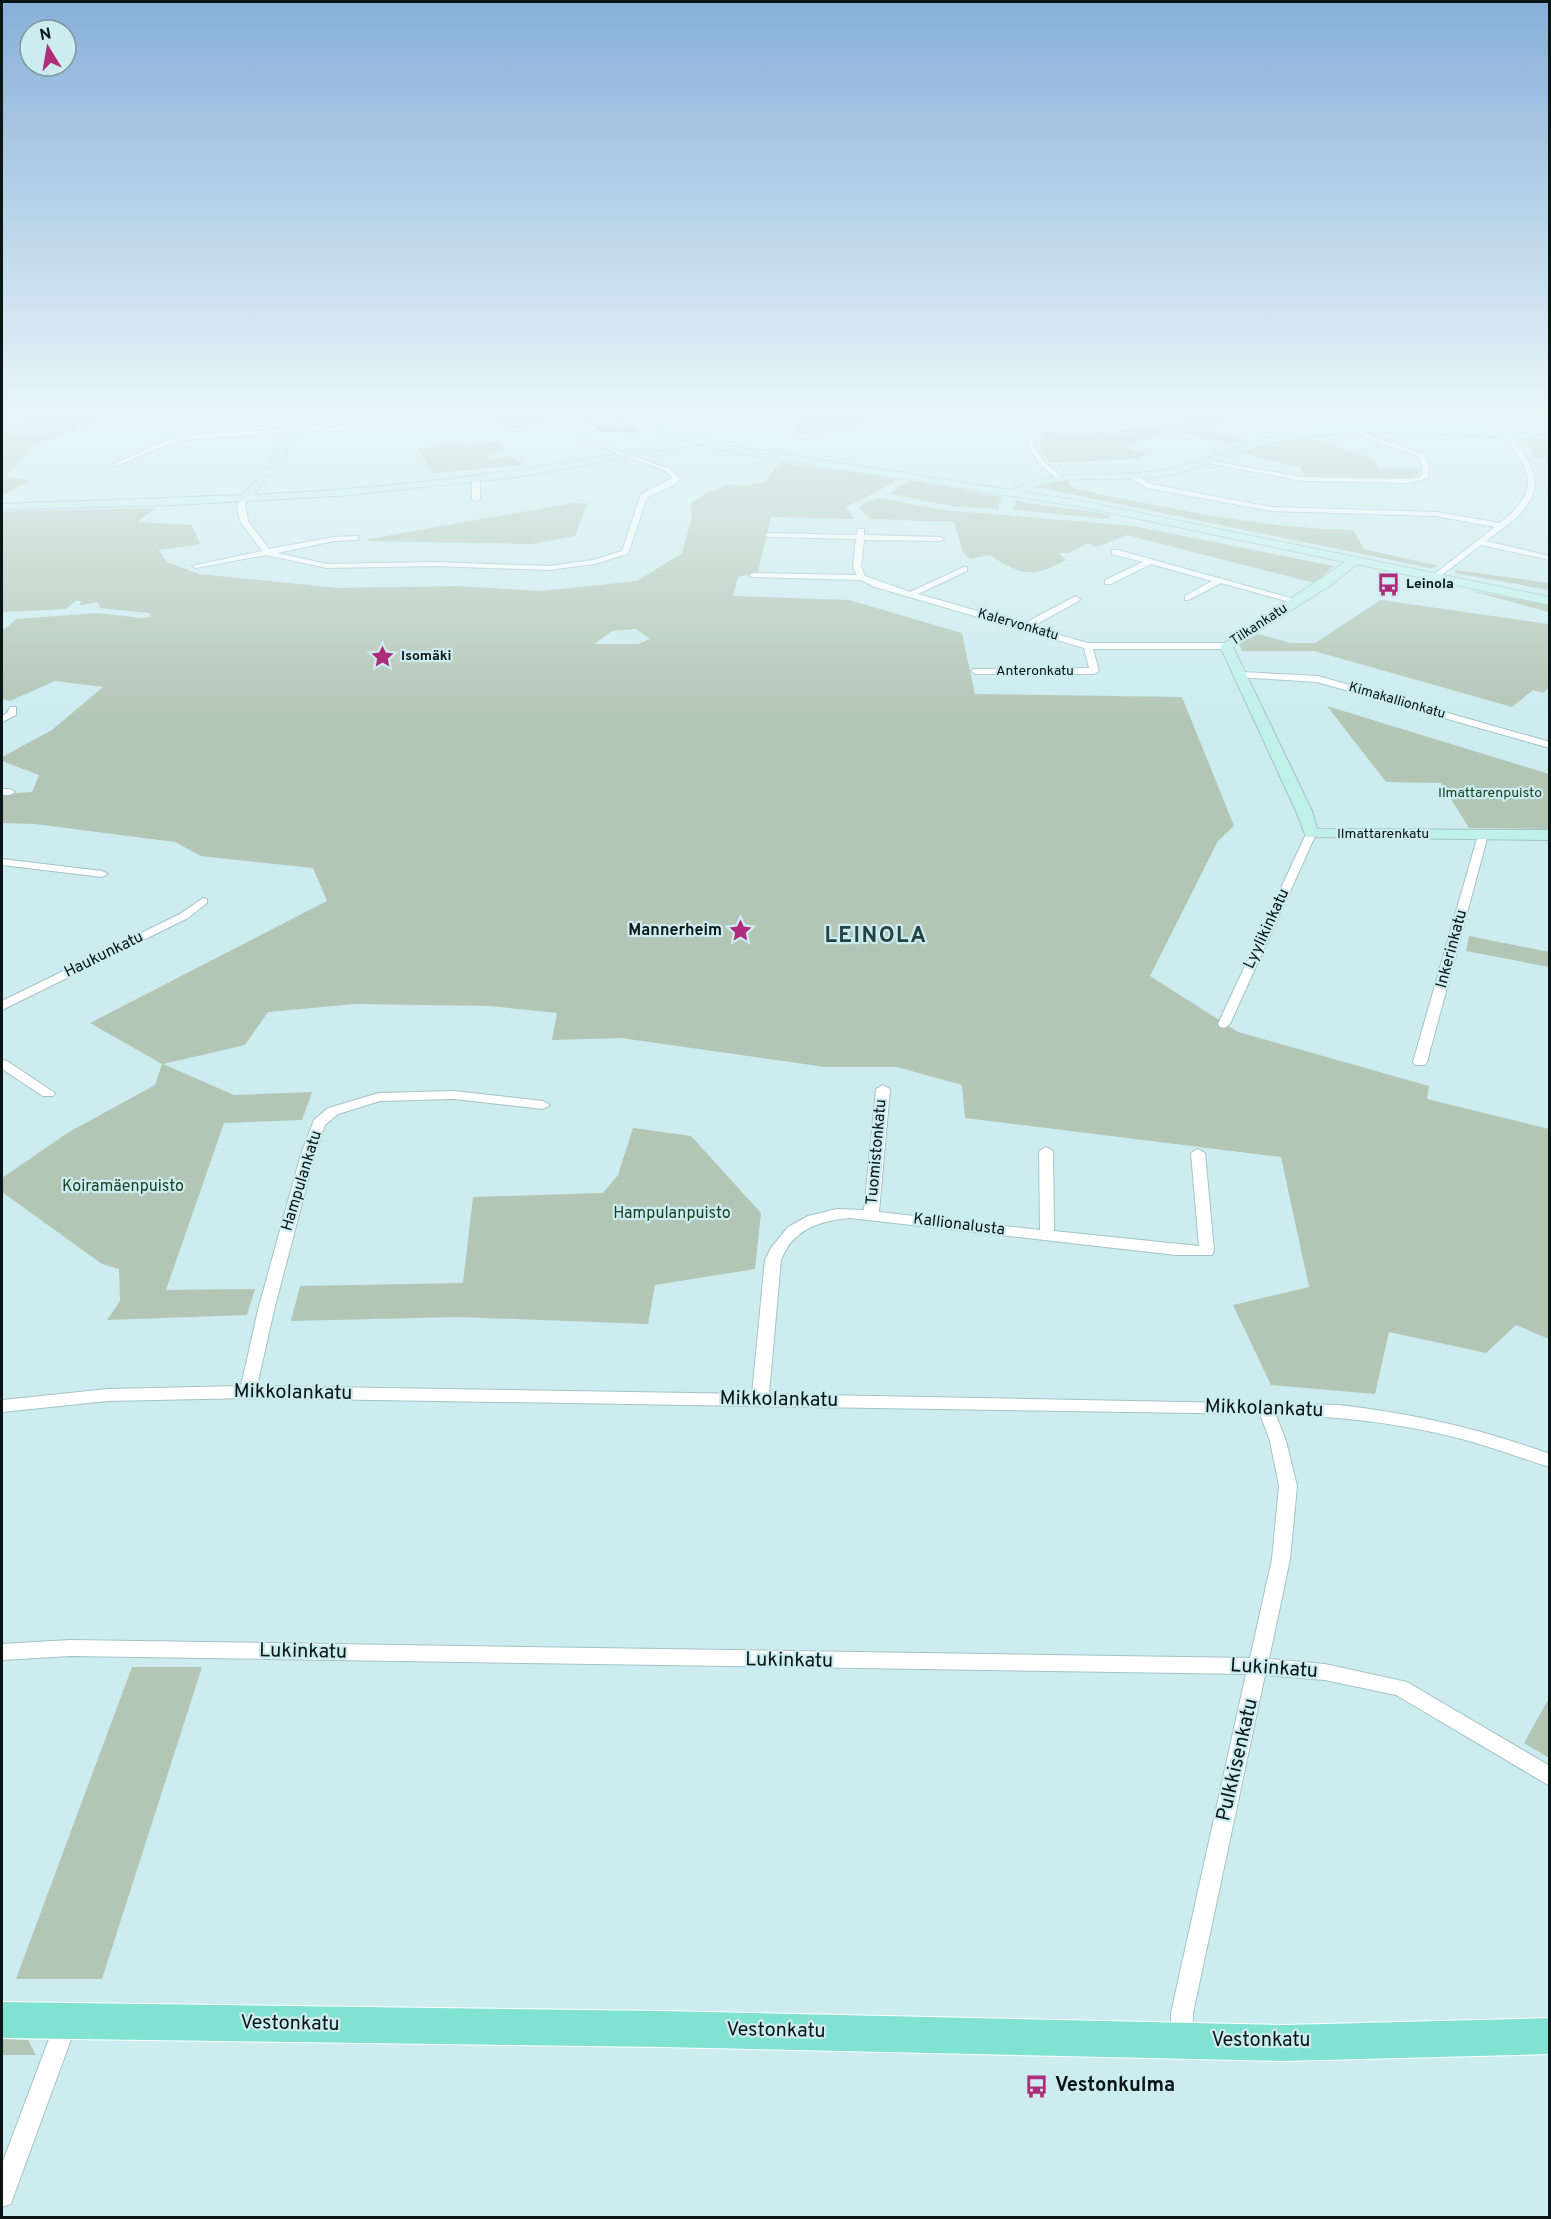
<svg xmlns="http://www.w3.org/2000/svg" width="1551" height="2219" font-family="Overpass,sans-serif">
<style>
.green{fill:#b3c5b4;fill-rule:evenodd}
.building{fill:#b6cfdd;stroke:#708794;stroke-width:1.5}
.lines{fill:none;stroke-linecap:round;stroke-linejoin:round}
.street-casing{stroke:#a4c3c6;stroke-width:2}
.secondary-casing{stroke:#a4c3c6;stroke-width:2}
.primary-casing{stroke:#fff;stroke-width:2}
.street{fill:#fff;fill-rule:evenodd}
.secondary{fill:#bff1e8;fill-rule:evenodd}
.primary{fill:#80e2d0;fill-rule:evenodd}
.labels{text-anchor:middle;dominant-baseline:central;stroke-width:4.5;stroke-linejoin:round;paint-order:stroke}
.far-poi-label{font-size:14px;font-weight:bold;fill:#0a1516;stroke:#ccecf0;text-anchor:start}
.far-street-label{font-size:14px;fill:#0a1516;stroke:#ccecf0}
.far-park-label{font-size:14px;fill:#1b4222;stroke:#ccecf0}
.street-label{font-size:16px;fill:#0a1516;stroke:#ccecf0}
.poi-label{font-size:16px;font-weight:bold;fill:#0a1516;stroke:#ccecf0;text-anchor:end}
.park-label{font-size:16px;fill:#1b4222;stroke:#ccecf0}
.near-street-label{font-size:20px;fill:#0a1516;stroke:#ccecf0}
.near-poi-label{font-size:20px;font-weight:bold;fill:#0a1516;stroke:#ccecf0;text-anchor:start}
.district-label{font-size:22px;font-weight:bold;letter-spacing:1.5px;fill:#264144;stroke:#ccecf0}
</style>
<rect width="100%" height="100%" fill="#ccecf0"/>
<g class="green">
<polygon points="18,413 126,413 31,445 6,477 29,480 2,496 2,428 25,418"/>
<polygon points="386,413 531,413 520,414 541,417 552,424 506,429 488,418 514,414 398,422"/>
<path d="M 797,413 L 874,413 L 879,416 C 852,432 826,433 795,435 L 793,419 Z"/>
<path d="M 1219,414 L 1229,421 L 1207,431 L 1245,440 C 1218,448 1201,433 1175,433 C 1157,433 1141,439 1124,447 L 1149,453 L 1137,459 L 1049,463 L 1040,445 L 1046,432 L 1079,435 L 1171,424 L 1187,416 Z"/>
<polygon points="1305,437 1373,458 1379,468 1420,469 1415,477 1401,479 1305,477 1300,467 1237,452"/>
<polygon points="1525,438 1549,439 1549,458 1533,457"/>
<polygon points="496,441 505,451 487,454 491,459 510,456 524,465 435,473 429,470 423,456 416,449 458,444 471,447"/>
<path d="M 780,462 L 897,479 L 882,489 L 846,507 L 854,519 L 771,517 L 758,572 L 738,577 L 733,596 L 849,600 L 962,633 L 975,694 L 1182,697 L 1234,826 L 1218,841 L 1150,976 L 1238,1032 L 1429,1086 L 1427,1099 L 1549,1129 L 1549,1339 L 1516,1325 L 1486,1353 L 1389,1332 L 1375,1394 L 1271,1385 L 1233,1305 L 1309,1287 L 1281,1157 L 965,1118 L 962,1085 L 897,1067 L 825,1067 L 621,1038 L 552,1040 L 557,1013 L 490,1006 L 355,1004 L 268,1012 L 245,1045 L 163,1064 L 234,1095 L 312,1092 L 302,1120 L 224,1123 L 166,1290 L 255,1289 L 247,1315 L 107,1320 L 120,1301 L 119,1269 L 102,1264 L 2,1192 L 2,1178 L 69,1132 L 155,1085 L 162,1064 L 90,1023 L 327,901 L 313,868 L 201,856 L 175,842 L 35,824 L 2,823 L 2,794 L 32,792 L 39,775 L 2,761 L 2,757 L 52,730 L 103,687 L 55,681 L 10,701 L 2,699 L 2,629 L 6,628 L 16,619 L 98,613 L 141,618 L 151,617 L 149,613 L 100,608 L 98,602 L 80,605 L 81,601 L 75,601 L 66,609 L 2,612 L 2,512 L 156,508 L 137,522 L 192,525 L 200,544 L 159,550 L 167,562 L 199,574 L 337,588 L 456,586 L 541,591 L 637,581 L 682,553 L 692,517 L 690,504 L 706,493 L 731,484 L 743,486 L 765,481 ZM 636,629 L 650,639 L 638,644 L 594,644 L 612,631 Z"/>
<polygon points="911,480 1001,497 998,509 951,506 889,494"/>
<path d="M 1066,480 L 1075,489 C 1168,508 1259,528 1353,530 L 1364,549 L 1439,566 L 1430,568 L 1036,487 Z"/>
<path d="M 880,498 L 944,510 L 1134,526 L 1334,566 L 1314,583 L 1127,535 L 1097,547 L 1089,543 L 1068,553 L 1058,553 L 1066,560 C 1034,578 1021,576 990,555 L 970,559 L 963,552 L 954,522 L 870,519 L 859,508 L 864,503 Z"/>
<path d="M 1016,500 C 1047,508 1079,508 1111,515 L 1108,519 L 1013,510 Z"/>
<polygon points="573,503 587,504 575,536 532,544 367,541 369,539"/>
<polygon points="1456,570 1549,583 1549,590 1455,573"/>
<polygon points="1468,590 1549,605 1549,612"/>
<polygon points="1381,600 1549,624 1549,687 1543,693 1533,690 1512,707 1314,651 1242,651 1239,644 1258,634 1291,643 1315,643"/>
<polygon points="1327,706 1549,774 1549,829 1469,828 1441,783 1386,782"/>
<polygon points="1469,936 1549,952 1549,967 1466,951"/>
<polygon points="633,1128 691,1136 761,1213 755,1269 655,1285 648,1324 457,1317 291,1321 300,1286 463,1283 473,1197 603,1193 618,1175"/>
<polygon points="132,1667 202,1667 102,1979 16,1979"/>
<polygon points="1549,1698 1549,1758 1524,1743"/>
<polygon points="2,2039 28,2040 36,2055 2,2055"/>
</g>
<polygon class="building" points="607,413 638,432 602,431 580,416"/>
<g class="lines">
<defs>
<g id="street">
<polygon points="1065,413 1072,413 1037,435 1033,444 1045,463 1062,476 1063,478 1059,480 1040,465 1027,444 1032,433"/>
<polygon points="343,426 345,429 192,439 169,444 116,466 111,465 165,441 192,435"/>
<polygon points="1355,430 1423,454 1429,466 1428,478 1411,483 1302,481 1203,462 1206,460 1302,477 1411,479 1421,477 1423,466 1418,456 1353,433"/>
<path d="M 1508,434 C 1516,439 1523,451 1528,460 C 1550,500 1513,520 1486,541 L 1550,556 L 1550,560 L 1481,545 L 1435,580 L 1431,578 L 1432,576 L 1495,527 L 1436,516 L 1271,511 L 1148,488 L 1127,476 L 1134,474 L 1150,484 L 1271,507 L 1436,512 L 1500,523 C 1540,490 1533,475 1505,436 Z"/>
<polygon points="582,438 670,469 680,478 675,485 647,497 628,554 594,564 549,570 434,566 327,568 266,555 196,568 192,566 262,551 240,521 237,504 246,496 250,498 245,504 248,521 269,549 334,537 358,536 358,540 355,540 334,541 277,553 327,564 434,562 549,566 593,560 622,551 641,494 672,478 666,471 582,440"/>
<polygon points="476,479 480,481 480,499 476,501 472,499 472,481"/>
<polygon points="858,529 864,529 864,535 940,537 944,539 940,541 864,540 861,567 865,576 910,592 964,567 967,567 967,571 918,594 1023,624 1076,596 1080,599 1079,601 1031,627 1088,643 1226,643 1230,646 1226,649 1093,649 1099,671 1094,674 976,674 971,671 973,669 1089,668 1084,648 875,587 861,580 753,577 749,575 753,573 857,575 853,567 856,539 769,537 765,535 769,533 857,535"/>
<polygon points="1112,550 1118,550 1301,601 1297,604 1221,583 1188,600 1185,600 1185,596 1212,581 1151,564 1111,584 1105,584 1105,580 1143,562 1112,554"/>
<polygon points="1241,672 1318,676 1550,742 1550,748 1317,682 1238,677 1236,675"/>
<polygon points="10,707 16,707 16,715 2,722 2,716 7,713"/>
<polygon points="2,789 10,789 15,792 10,795 2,795"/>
<polygon points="1311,831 1316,834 1230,1024 1224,1028 1220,1027 1218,1024 1306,834"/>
<polygon points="1483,832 1488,835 1427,1062 1425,1065 1415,1065 1413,1062 1478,835"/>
<polygon points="2,859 102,871 108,874 102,877 2,865"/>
<polygon points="203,898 207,899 207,903 188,918 2,1010 2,1001 180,914"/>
<polygon points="2,1060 7,1061 55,1093 53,1096 43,1096 2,1069"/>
<path d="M 883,1085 L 890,1089 L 879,1212 L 1040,1230 L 1039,1151 L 1046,1147 L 1053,1151 L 1054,1231 L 1199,1246 L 1191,1153 L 1198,1149 L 1205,1153 L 1214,1251 L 1212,1255 L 1176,1255 L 850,1218 C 819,1221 793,1229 781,1260 L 769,1394 L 1339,1405 C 1412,1413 1481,1429 1550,1454 L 1550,1467 C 1520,1458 1492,1447 1462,1439 C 1401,1423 1339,1416 1276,1415 L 1286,1441 L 1297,1486 L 1290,1559 L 1269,1659 L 1325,1664 L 1407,1682 L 1550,1766 L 1550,1786 L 1396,1695 L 1325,1680 L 1265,1675 L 1193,2013 L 1193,2040 L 1190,2048 L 1182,2051 L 1174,2048 L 1171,2040 L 1171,2013 L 1246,1674 L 70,1656 L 2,1660 L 2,1644 L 70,1640 L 1250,1658 L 1272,1559 L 1279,1486 L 1270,1441 L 1260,1414 L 248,1398 L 108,1401 L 2,1412 L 2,1400 L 108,1389 L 241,1386 L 258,1310 L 301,1154 L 314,1120 L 328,1108 L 379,1093 L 454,1091 L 543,1101 L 550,1105 L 543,1109 L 454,1099 L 380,1101 L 338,1114 L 325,1125 L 315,1154 L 274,1310 L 257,1386 L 752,1394 L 765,1260 L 771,1248 L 788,1227 L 808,1216 L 837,1209 L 864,1210 L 876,1089 Z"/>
<polygon points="66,2012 74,2015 77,2023 14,2195 11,2204 2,2207 2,2164 58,2015"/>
</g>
<path id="secondary" d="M 292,413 L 302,413 C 297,448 276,468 254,495 C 400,488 544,470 686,440 L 665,434 L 627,413 L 638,413 L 671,430 L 725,445 L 1011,490 C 1059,467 1107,478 1158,471 C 1204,464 1244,441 1290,433 C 1375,420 1464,430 1550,434 L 1550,440 C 1464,436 1375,425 1290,439 C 1244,447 1204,470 1158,477 C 1113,483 1066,471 1023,492 L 1082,501 L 1550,597 L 1550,605 L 1357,564 L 1331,585 L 1233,647 L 1312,811 L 1317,829 L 1550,830 L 1550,840 L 1306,837 L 1296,811 L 1220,646 L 1345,562 L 1082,507 L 724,451 L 698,444 L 525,476 L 351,495 L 176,505 L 2,510 L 2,504 L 243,495 C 265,469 287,448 292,413 Z"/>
<polygon id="primary" points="2,2002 662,2011 1285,2025 1550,2018 1550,2054 1285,2061 662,2047 2,2038"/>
</defs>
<use href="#street" class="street-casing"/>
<use href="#secondary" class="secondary-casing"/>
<use href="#primary" class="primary-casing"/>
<use href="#street" class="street"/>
<use href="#secondary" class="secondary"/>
<use href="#primary" class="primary"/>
</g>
<linearGradient id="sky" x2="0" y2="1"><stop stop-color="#88afd8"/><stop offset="0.57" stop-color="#e8f6f8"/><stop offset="1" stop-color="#e8f6f8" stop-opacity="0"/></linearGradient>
<rect width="1551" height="723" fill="url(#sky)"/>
<defs>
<symbol id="bus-bare" viewBox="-9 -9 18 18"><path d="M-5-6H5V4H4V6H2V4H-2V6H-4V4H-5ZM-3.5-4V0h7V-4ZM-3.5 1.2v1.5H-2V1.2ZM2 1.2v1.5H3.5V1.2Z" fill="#ad2d7b" stroke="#ccecf0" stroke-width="2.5" paint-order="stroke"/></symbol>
<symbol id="sight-bare" viewBox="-9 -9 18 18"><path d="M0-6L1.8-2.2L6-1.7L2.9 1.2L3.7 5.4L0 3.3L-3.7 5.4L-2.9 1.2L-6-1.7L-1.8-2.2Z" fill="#ad2d7b" stroke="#ccecf0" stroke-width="2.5" paint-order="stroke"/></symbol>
</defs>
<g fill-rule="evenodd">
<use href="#bus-bare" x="1372" y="568" width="33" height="33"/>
<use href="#sight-bare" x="366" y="640" width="33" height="33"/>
<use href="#sight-bare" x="724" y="914" width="33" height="33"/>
<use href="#bus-bare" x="1020" y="2070" width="33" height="33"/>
</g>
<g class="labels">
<g class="far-poi-label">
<text x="1406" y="584">Leinola</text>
<text x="401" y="656">Isomäki</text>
</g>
<g class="far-street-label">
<text transform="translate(1018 625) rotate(16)">Kalervonkatu</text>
<text transform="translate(1259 625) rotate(-33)">Tilkankatu</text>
<text x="1035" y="671">Anteronkatu</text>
<text transform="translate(1397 701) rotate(16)">Kimakallionkatu</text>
<text x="1383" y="834">Ilmattarenkatu</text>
</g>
<g class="far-park-label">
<text x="1490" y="793">Ilmattarenpuisto</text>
</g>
<g class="street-label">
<text transform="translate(1267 929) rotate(-65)">Lyylikinkatu</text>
<text transform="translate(1452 949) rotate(-75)">Inkerinkatu</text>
<text transform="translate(104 955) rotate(-26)">Haukunkatu</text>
<text transform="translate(877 1152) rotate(-85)">Tuomistonkatu</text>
<text transform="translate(302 1181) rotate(-73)">Hampulankatu</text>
<text transform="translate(959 1225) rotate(7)">Kallionalusta</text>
</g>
<g class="poi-label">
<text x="722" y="931">Mannerheim</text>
</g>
<g class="park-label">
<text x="123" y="1187">Koiramäenpuisto</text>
<text x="672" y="1214">Hampulanpuisto</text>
</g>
<g class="near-street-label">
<text transform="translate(293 1393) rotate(1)">Mikkolankatu</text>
<text transform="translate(779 1400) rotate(1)">Mikkolankatu</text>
<text transform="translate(1264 1409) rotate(2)">Mikkolankatu</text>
<text transform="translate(303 1652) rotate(1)">Lukinkatu</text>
<text transform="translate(789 1661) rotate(1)">Lukinkatu</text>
<text transform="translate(1274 1669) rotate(4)">Lukinkatu</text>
<text transform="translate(1238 1760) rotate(-77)">Pulkkisenkatu</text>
<text transform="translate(290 2024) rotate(1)">Vestonkatu</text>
<text transform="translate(776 2031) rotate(1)">Vestonkatu</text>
<text x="1261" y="2041">Vestonkatu</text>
</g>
<g class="near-poi-label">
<text x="1055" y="2086">Vestonkulma</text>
</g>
<g class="district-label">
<text x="876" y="936">LEINOLA</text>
</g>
</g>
<rect width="1551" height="2219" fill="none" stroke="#0a1516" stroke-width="6"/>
<g transform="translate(48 48) rotate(349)"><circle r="28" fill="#ccecf0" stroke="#7e9699" stroke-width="1.5"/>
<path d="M0-4.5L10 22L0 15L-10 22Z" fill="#ad2d7b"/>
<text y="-9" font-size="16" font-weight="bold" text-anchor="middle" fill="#0a1516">N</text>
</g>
</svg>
